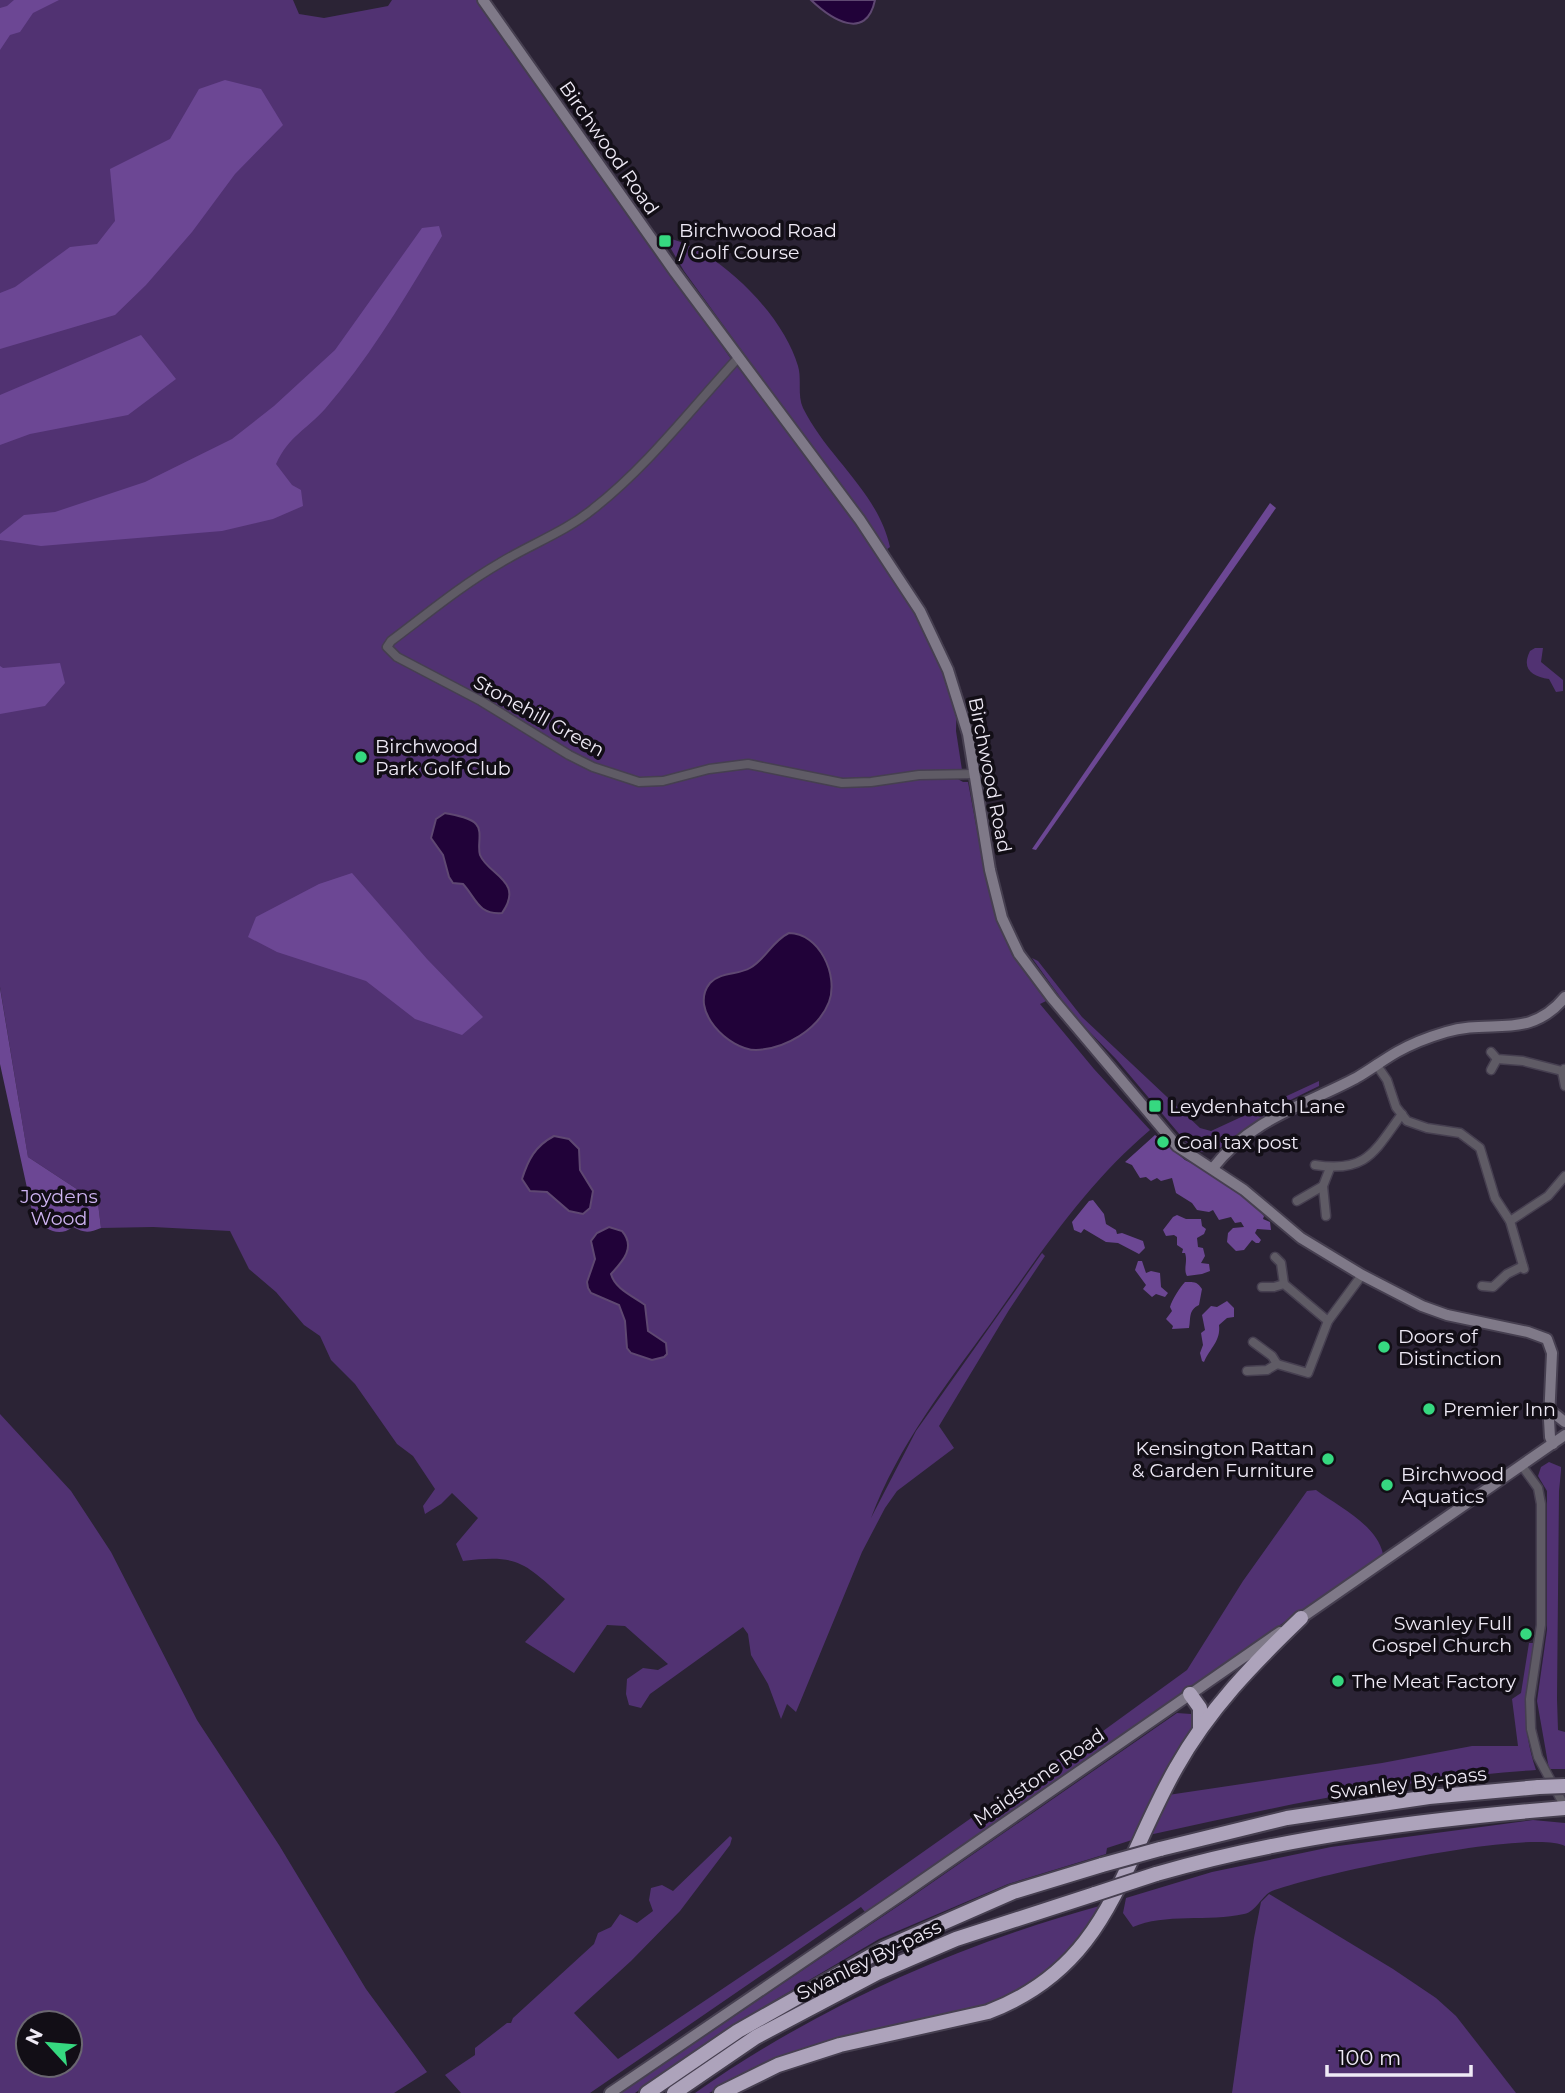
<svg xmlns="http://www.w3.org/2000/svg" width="1565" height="2093" font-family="Montserrat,sans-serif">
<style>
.green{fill:#513272;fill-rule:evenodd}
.forest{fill:#6c4794}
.water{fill:#210239;stroke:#5f4872;stroke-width:2}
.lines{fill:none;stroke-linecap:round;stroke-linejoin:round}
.street-casing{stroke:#463f50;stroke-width:11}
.secondary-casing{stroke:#463f50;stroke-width:14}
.highway-casing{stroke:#463f50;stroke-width:18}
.street{stroke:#5f5b65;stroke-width:8}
.secondary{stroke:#7f7988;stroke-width:10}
.highway{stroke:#ada3bb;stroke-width:14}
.highway-bridge-casing{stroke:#463f50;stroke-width:18;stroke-linecap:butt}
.highway-bridge{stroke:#ada3bb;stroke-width:14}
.poi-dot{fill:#36d880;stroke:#120e16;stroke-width:2.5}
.labels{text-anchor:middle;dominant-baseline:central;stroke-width:7;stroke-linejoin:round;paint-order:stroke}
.street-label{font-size:19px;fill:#efeaf6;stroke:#120e16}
.poi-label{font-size:19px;fill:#efeaf6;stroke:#120e16;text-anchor:start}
.park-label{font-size:19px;fill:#ceb3f2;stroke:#120e16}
</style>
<rect width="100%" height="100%" fill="#2b2335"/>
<g class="green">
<path d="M 0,0 L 293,0 L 299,14 L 324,18 L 388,6 L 392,0 L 483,0 L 731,359 L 812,455 L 898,575 L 957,696 L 956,731 L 962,770 L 949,774 L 963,782 L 968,782 L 984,868 L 1001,928 L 1012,955 L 1046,1001 L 1040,1004 L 1094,1069 L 1150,1130 C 1086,1184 1039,1255 991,1323 C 946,1385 898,1446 871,1518 L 916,1431 L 1042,1253 L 1045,1256 L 1009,1310 L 939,1426 L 954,1448 L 897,1491 L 885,1508 L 862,1552 L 796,1712 L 787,1704 L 781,1719 L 768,1684 L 751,1655 L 748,1634 L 743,1627 L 650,1694 L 641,1708 L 629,1705 L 626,1694 L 627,1679 L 643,1668 L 658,1670 L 668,1664 L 625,1626 L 607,1625 L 574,1673 L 525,1642 L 565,1599 C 524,1563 520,1554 463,1561 L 456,1544 L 478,1518 L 452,1493 L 441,1504 L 425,1514 L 423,1506 L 435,1489 L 413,1456 L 397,1444 L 355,1384 L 331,1360 L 320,1336 L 304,1325 L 276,1292 L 249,1269 L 230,1231 L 153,1227 L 101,1228 L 98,1203 L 28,1157 L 0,987 Z"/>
<path d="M 664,237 C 717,248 783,314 798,366 C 802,379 797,395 803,408 C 827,457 878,492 890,547 L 886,550 L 684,271 Z"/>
<path d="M 1535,648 L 1543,648 L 1541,662 L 1563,680 L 1563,691 L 1556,692 L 1549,679 C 1532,676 1521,669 1530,651 Z"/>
<polygon points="1032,958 1038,961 1082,1017 1200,1128 1211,1131 1319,1081 1319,1086 1280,1105 1220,1148 1205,1152 1197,1151 1186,1142 1116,1059 1073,1015"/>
<path d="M 0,1414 L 71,1491 L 111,1552 L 197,1720 L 279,1845 L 366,1989 L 427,2072 L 394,2093 L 0,2093 ZM 70,2023 L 70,2065 L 28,2065 L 28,2023 Z"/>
<polygon points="1549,1462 1561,1467 1561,1471 1559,1491 1557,1699 1558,1730 1565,1732 1565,1769 1549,1769 1537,1701 1547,1630 1547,1491 1538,1476 1541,1467"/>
<path d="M 1316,1490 C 1338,1506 1377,1525 1383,1554 L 865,1912 L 861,1907 L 590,2093 L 461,2093 L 445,2075 L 475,2055 L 475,2048 L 507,2023 L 511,2023 L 513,2018 L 594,1944 L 598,1933 L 611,1927 L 620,1914 L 637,1923 L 653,1911 L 649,1900 L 651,1888 L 662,1885 L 673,1891 L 730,1836 L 732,1838 L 730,1845 L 680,1911 L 631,1961 L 574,2013 L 618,2059 L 855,1900 L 1032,1775 L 1103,1731 L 1187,1670 L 1243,1581 L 1307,1491 Z"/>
<path d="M 1529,1643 L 1534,1643 C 1526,1690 1520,1723 1536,1770 C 1406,1778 1276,1807 1149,1835 L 1168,1795 L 1382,1763 L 1472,1746 L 1518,1746 L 1512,1699 L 1521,1693 Z"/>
<polygon points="1177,1713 1191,1714 1194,1725 1135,1839 1107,1848 1106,1854 1008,1884 879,1939 753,2013 635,2093 620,2093 907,1900"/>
<path d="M 1533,1820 L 1565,1823 L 1565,1846 C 1532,1828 1313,1875 1272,1891 C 1261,1896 1256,1912 1244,1914 C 1209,1922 1164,1913 1133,1927 L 1123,1913 L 1126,1898 L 1212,1872 L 1331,1847 Z"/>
<polygon points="1269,1894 1393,1969 1436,1998 1456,2016 1516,2093 1232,2093 1254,1938 1261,1902"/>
<path d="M 1103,1905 L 1070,1951 L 1036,1980 L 997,2002 L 744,2075 L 709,2093 L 695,2093 C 819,2006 957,1945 1103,1905 Z"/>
</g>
<g class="forest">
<polygon points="14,0 59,0 33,13 20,32 10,35 0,50 0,8 7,6"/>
<polygon points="225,80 261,89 283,125 235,174 192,232 146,285 115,315 0,349 0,293 15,287 70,247 97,244 115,221 110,169 170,139 199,89"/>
<path d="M 439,226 L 442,236 C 406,296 371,356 325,409 C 306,430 289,436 276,464 L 292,485 L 301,490 L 303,506 L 273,519 L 222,531 L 41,546 L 0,540 L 0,534 L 24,515 L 55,512 L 145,482 L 232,439 L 274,406 L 335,350 L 422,228 Z"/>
<polygon points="141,335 176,379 128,415 30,434 0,445 0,395"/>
<polygon points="1270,503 1276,508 1036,850 1032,849"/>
<polygon points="60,663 65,683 45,706 0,714 0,666 3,668"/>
<polygon points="352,873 427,959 483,1017 462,1035 415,1019 366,981 277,952 248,937 256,917 319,884"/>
<path d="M 0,988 L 28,1157 L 98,1203 L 101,1228 C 89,1233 84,1233 73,1227 C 58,1238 47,1229 34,1220 L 0,1064 Z"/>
<polygon points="1155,1135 1185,1160 1212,1173 1255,1204 1264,1216 1263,1219 1270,1222 1271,1230 1257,1229 1255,1233 1261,1240 1259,1243 1256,1243 1252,1240 1244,1250 1236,1251 1227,1242 1228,1233 1233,1228 1244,1227 1241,1222 1235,1223 1231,1217 1219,1220 1213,1210 1209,1212 1197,1210 1192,1203 1176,1193 1172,1178 1161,1181 1157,1178 1151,1181 1146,1177 1140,1178 1132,1165 1125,1162"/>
<polygon points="1093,1200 1104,1214 1106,1224 1116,1230 1117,1234 1122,1233 1143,1241 1145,1248 1139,1254 1118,1243 1106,1242 1084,1229 1081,1233 1074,1230 1072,1222 1089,1201"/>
<path d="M 1177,1215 L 1186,1219 L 1201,1219 L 1202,1226 L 1206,1229 L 1204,1234 L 1197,1238 L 1198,1247 L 1203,1248 L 1205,1256 L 1201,1263 L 1209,1264 L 1210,1271 L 1202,1274 L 1187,1276 C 1183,1269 1188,1262 1185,1253 L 1182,1253 L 1183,1249 L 1177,1245 L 1177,1237 L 1174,1235 L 1166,1236 L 1163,1230 L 1173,1217 Z"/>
<polygon points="1138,1261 1142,1261 1146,1273 1151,1271 1160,1273 1161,1287 1168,1293 1165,1297 1156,1294 1152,1297 1143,1289 1146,1285 1135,1270"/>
<path d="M 1185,1282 C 1193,1282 1197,1281 1202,1289 L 1199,1305 C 1188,1310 1191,1319 1189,1328 L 1172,1329 L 1173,1326 L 1166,1319 L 1172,1311 L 1170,1307 C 1172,1300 1180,1287 1185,1282 Z"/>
<path d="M 1227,1301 L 1234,1308 L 1234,1317 L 1227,1318 L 1219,1325 C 1221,1341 1210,1348 1204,1362 L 1202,1361 L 1200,1353 L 1203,1345 L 1201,1333 L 1205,1330 L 1202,1315 L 1211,1306 L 1217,1307 Z"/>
</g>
<g class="water">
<path d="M 811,0 L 875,0 C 866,42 831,19 811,0 Z"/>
<path d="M 445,813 C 454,815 470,817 476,824 C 483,831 477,846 480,855 C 488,875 525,881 502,913 C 478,915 476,898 463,884 L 453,883 L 449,877 L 443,855 L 431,838 L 436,819 Z"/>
<path d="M 789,933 C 819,933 839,975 829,1002 C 818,1030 785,1049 756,1050 C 729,1050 688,1010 710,983 C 720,972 738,975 750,968 C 766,959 772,941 789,933 Z"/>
<path d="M 554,1136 L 569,1139 L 579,1149 L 580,1170 L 593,1191 L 590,1208 L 583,1214 L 569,1211 L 547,1192 L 530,1191 L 522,1179 C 528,1160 535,1146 554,1136 Z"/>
<path d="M 609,1227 L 622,1231 C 636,1247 623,1261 611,1274 C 615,1289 633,1296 645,1305 L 648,1331 L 666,1343 L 667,1354 L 664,1357 L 652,1360 L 631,1353 L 627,1348 L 625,1321 L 619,1305 L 591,1293 L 588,1288 L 587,1282 L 595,1259 L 591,1241 L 597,1233 Z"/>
</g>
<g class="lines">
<defs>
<g id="street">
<path d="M 738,358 C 691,409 648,466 593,509 C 565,532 531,544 500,563 C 462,585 427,614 391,641 L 387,647 L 397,657 L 481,701 L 569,755 L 593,767 L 639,782 L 663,781 L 709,769 L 748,764 L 842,783 L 871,782 L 919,775 L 975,774"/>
<polyline points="1491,1052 1497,1059 1523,1061 1562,1071"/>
<polyline points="1376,1064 1387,1080 1396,1107 1407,1121 1427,1128 1460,1133 1480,1148 1495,1198 1510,1221 1548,1196 1565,1176"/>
<polyline points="1564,1069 1562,1071 1565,1086"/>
<polyline points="1491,1070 1497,1059"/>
<path d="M 1315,1165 C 1367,1173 1374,1152 1402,1114"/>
<polyline points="1323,1186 1326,1216"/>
<polyline points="1297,1201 1323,1186 1330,1168"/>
<polyline points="1510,1221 1524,1269"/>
<polyline points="1275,1257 1281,1263 1284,1284"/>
<polyline points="1482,1286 1493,1287 1507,1274 1523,1266"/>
<polyline points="1262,1287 1274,1287 1284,1284 1328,1321"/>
<polyline points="1253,1342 1272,1356 1277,1364"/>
<polyline points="1247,1371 1267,1370 1277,1364 1308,1373 1328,1321 1362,1275"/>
<polyline points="1522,1466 1538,1488 1541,1504 1541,1625 1530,1699 1531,1729 1538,1757 1565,1807"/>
</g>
<g id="secondary">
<polyline points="483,0 675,272 860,520 920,611 948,670 968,734 990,870 1002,918 1019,954 1052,998 1177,1146 1244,1190 1301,1238 1362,1275 1422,1306 1447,1315 1528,1332 1547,1339 1552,1353 1549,1420 1550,1437 1553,1444"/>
<path d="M 1213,1168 C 1251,1119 1305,1105 1356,1078 C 1370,1070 1383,1060 1397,1052 C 1413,1043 1429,1037 1446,1032 C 1491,1018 1529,1041 1565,997"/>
<polyline points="1551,1411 1565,1422"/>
<polyline points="1297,1621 1565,1435"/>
<polyline points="610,2093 904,1893 1280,1632"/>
</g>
<g id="highway">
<polyline points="1190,1694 1200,1708 1200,1729"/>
<polyline points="1160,1849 1287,1818 1429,1797 1539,1787"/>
<path d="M 1156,1874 C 1287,1836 1430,1819 1565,1808"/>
<polyline points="647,2093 738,2031 883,1949 1013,1892 1102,1865"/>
<polyline points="674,2093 756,2037 877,1973 956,1939 1095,1894"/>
<path d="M 721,2093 L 778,2065 L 840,2045 L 988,2012 C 1109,1966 1119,1868 1176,1768 C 1209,1709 1253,1664 1301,1618"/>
</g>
</defs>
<use href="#street" class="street-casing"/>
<use href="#secondary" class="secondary-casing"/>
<use href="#highway" class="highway-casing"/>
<use href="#street" class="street"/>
<use href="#secondary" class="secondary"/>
<use href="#highway" class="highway"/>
<defs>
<g id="highway-bridge">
<polyline points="1539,1787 1565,1786"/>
<polyline points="1102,1865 1160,1849"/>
<polyline points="1095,1894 1156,1874"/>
</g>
</defs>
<use href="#highway-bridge" class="highway-bridge-casing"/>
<use href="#highway-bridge" class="highway-bridge"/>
</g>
<g class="poi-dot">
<rect x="658" y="234" width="14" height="14" rx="3.5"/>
<circle cx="361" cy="757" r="7"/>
<rect x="1148" y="1099" width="14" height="14" rx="3.5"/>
<circle cx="1163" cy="1142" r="7"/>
<circle cx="1384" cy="1347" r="7"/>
<circle cx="1429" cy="1409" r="7"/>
<circle cx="1328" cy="1459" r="7"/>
<circle cx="1387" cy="1485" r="7"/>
<circle cx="1526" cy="1634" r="7"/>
<circle cx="1338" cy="1681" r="7"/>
</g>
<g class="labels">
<g class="street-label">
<text transform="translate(609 148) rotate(55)">Birchwood Road</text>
<text transform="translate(539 716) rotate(29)">Stonehill Green</text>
<text transform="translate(990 775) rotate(79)">Birchwood Road</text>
<text transform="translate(1039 1777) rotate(-35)">Maidstone Road</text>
<text transform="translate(1408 1783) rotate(-7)">Swanley By-pass</text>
<text transform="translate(869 1960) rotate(-26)">Swanley By-pass</text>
</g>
<g class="poi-label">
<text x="679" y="230">Birchwood Road<tspan x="679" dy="22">/ Golf Course</tspan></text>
<text x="375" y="746">Birchwood<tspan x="375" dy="22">Park Golf Club</tspan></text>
<text x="1169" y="1106">Leydenhatch Lane</text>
<text x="1177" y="1142">Coal tax post</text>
<text x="1398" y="1336">Doors of<tspan x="1398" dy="22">Distinction</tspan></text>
<text x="1443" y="1409">Premier Inn</text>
<text x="1314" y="1448" text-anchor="end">Kensington Rattan<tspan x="1314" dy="22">&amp; Garden Furniture</tspan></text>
<text x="1401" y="1474">Birchwood<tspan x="1401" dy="22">Aquatics</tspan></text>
<text x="1512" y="1623" text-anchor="end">Swanley Full<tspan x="1512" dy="22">Gospel Church</tspan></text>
<text x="1352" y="1681">The Meat Factory</text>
</g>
<g class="park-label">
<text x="59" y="1196">Joydens<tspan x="59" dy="22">Wood</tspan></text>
</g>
</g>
<g transform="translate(49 2044) rotate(296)"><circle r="33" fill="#120e16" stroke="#6a6670" stroke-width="2"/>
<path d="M0-5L12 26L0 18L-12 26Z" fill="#36d880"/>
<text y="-10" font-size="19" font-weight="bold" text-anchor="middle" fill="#efeaf6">N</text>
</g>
<path d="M1327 2065v10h144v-10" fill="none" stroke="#efeaf6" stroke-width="3.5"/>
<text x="1338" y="2065" font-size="21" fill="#efeaf6" stroke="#120e16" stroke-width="5" paint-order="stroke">100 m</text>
</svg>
